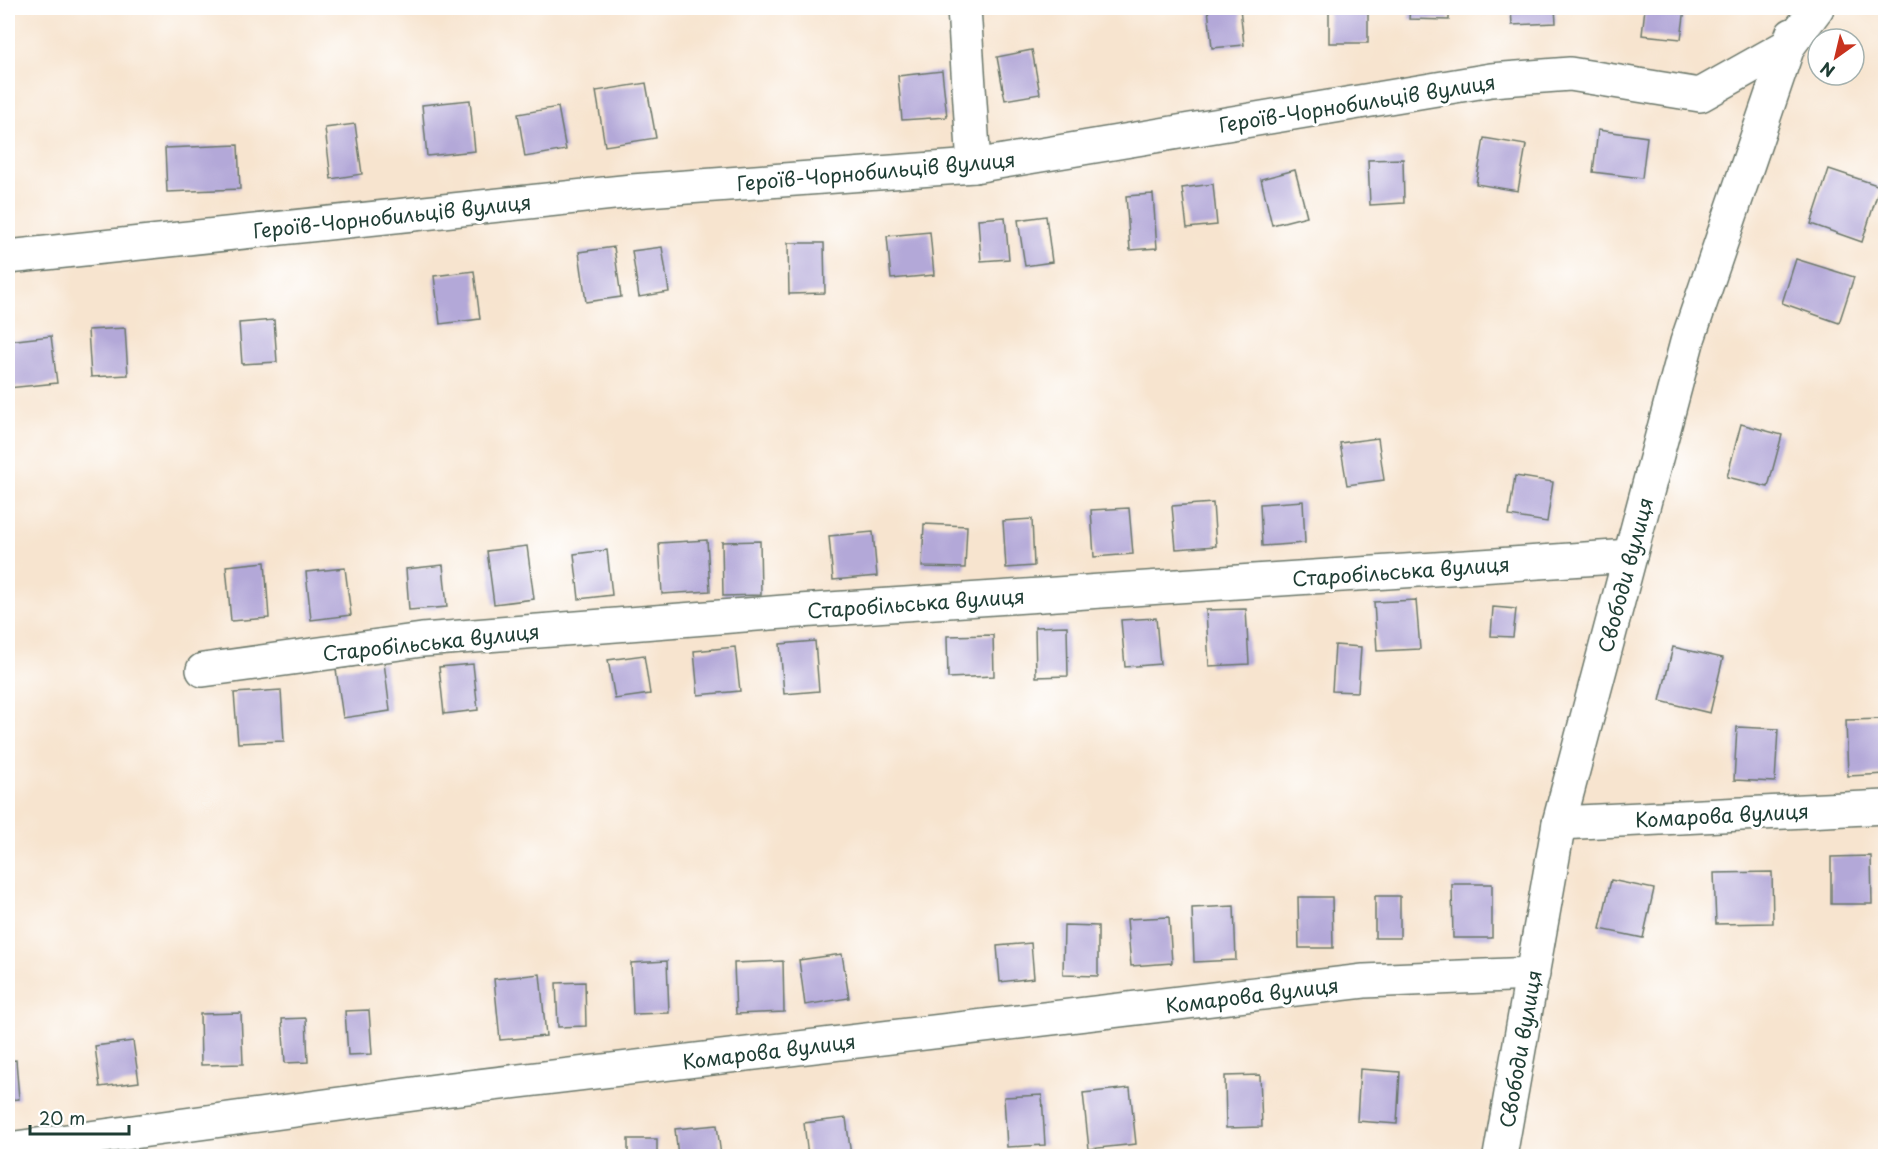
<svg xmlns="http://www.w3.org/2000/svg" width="1893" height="1164" font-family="'Playpen Sans',sans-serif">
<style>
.building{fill:#b3a8d8}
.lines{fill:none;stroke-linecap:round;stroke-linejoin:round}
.minor-casing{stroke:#6b776a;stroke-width:36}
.minor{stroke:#fff;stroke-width:33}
.labels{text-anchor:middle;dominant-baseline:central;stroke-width:6;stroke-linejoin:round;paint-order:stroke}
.street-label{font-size:20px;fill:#1f3d34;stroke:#fff}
</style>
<rect width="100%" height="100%" fill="#fff"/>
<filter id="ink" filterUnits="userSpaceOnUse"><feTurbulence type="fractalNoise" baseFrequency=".0167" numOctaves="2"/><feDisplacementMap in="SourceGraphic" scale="12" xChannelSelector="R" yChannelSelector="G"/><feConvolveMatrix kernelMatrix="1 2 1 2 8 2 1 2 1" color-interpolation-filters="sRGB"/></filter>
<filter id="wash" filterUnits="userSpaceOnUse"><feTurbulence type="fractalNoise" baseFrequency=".008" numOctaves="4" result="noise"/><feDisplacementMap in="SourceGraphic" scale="24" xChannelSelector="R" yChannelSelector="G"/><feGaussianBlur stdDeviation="1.35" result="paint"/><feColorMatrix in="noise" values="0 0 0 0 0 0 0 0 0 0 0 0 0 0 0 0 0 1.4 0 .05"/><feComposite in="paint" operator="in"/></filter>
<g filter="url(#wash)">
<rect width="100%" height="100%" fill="#f7e4cf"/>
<g id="blocks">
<g class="building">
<polygon points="1208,8 1240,8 1244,45 1212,48"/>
<rect x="1329" y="8" width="39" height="35"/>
<polygon points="1410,8 1449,8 1449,20 1409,19"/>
<polygon points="1511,8 1555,8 1556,23 1512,25"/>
<polygon points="1645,8 1685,8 1681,39 1642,35"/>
<polygon points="1032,50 1040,94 1005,100 997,57"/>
<polygon points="942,71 947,117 902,120 898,76"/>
<polygon points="646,83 656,138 605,146 596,91"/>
<polygon points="470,100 475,151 427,156 422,105"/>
<polygon points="558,107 566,150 525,157 518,114"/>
<polygon points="355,124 362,174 331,179 325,128"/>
<polygon points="1598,130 1647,137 1642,178 1593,172"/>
<polygon points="1484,138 1526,145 1518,191 1476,184"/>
<polygon points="238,145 240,189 167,192 165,148"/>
<polygon points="1403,159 1404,203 1370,205 1368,160"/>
<polygon points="1829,169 1880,186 1862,242 1811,224"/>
<polygon points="1295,170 1307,216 1272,225 1261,179"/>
<polygon points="1213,184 1217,225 1187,228 1182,188"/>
<polygon points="1153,194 1157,248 1130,250 1126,196"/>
<polygon points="1046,216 1052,262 1025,266 1018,220"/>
<polygon points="1005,217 1009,259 981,261 978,219"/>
<polygon points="930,232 934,275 891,279 887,236"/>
<polygon points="788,243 824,243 825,293 789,294"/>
<polygon points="614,247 621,297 586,302 579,252"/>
<polygon points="662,247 669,292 639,297 632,251"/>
<polygon points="1796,259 1854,277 1839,323 1782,303"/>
<polygon points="474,271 480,319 440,324 434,276"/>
<polygon points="274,320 277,362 242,364 239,323"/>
<polygon points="125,328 128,375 91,377 88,330"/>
<polygon points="51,336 57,383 8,388 8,341"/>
<polygon points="1741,424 1782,435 1768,487 1727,477"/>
<polygon points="1378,438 1384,480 1347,485 1340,443"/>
<polygon points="1515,476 1553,482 1547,522 1509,516"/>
<polygon points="1303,501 1305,543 1262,546 1260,504"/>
<polygon points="1213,503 1216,546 1176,549 1172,506"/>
<polygon points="1129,508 1133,554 1094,557 1091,510"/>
<polygon points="1032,519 1034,566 1006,568 1003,521"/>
<polygon points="924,524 967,526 965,568 922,567"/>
<polygon points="873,532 877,576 833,580 829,536"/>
<polygon points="707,540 710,591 662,594 659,543"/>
<polygon points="760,541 761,595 723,596 722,542"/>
<polygon points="527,546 534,599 494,604 487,551"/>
<polygon points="607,550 612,595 579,599 574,554"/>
<polygon points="265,562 269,618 231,621 226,566"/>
<polygon points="443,565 447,607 409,610 406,569"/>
<polygon points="345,568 351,615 311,620 306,572"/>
<polygon points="1416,600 1420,649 1377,651 1374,602"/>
<polygon points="1493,607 1516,609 1513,637 1491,636"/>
<polygon points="1246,609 1249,664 1209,666 1206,610"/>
<polygon points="1156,618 1160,664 1125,667 1121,620"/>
<polygon points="1067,626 1068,676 1036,677 1035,627"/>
<polygon points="993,635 994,676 948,678 947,636"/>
<polygon points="815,641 819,691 784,694 780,644"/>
<polygon points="1335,645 1361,647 1358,692 1332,691"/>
<polygon points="735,647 740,691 698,695 694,651"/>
<polygon points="1673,647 1723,658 1710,713 1660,701"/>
<polygon points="644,655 650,694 615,699 608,660"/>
<polygon points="384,662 390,711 343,718 336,669"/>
<polygon points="473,664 478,710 444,714 439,667"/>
<polygon points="281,690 284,741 238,743 234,693"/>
<polygon points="1886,719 1886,774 1848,776 1846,720"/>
<polygon points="1737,727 1778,729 1775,782 1734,780"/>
<polygon points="1871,856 1872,904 1831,904 1831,857"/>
<polygon points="1772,872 1773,923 1716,924 1714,873"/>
<polygon points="1611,880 1654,889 1643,938 1600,929"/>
<polygon points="1452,884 1492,884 1492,938 1453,938"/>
<rect x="1375" y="896" width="25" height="42"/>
<polygon points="1298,897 1332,897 1333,948 1299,948"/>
<polygon points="1234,906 1236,960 1194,962 1192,908"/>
<polygon points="1169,917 1172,963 1131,966 1127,919"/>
<polygon points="1064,925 1098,926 1098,976 1063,975"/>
<polygon points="1031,943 1034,978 1000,982 997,946"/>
<polygon points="842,954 849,998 805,1005 799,960"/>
<polygon points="667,961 669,1013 633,1014 631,963"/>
<polygon points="783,961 784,1012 736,1014 734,963"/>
<polygon points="540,974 546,1036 500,1040 494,979"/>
<polygon points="585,982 586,1026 558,1027 556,983"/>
<polygon points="369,1010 372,1054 348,1055 345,1011"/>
<polygon points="241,1013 243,1064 201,1065 200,1014"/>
<polygon points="306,1018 308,1062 285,1063 282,1019"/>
<polygon points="133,1041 139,1082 100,1087 95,1046"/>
<polygon points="16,1060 19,1099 8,1100 8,1061"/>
<polygon points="1360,1069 1400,1072 1397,1124 1357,1121"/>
<polygon points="1260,1075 1262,1127 1226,1128 1225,1076"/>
<polygon points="1130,1088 1136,1144 1089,1149 1083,1093"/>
<polygon points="1042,1095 1045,1145 1007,1147 1004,1097"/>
<polygon points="846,1118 851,1156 808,1156 804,1123"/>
<polygon points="717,1125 721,1156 678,1156 675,1129"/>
<rect x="628" y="1139" width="29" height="17"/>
</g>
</g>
</g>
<g filter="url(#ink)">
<use href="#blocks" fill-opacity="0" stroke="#6b776a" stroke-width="1.5"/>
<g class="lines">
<defs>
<g id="minor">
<polyline points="964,8 974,166"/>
<polyline points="8,257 632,191 974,166 1491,80 1570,74 1700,95 1789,45 1817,8"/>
<polyline points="203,670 422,640 784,612 1630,556"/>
<polyline points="1559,823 1886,807"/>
<polyline points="8,1149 443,1090 1364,981 1533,974"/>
<polyline points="1500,1156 1559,823 1687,342 1792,35"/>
</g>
</defs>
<use href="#minor" class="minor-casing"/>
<use href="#minor" class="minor"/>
</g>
</g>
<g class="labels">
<g class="street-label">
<text transform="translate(1357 103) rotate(-9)">Героїв-Чорнобильців вулиця</text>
<text transform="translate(876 171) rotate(-5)">Героїв-Чорнобильців вулиця</text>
<text transform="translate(392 216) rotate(-6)">Героїв-Чорнобильців вулиця</text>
<text transform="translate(1401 571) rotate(-4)">Старобільська вулиця</text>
<text transform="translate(1625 575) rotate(-75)">Свободи вулиця</text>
<text transform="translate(916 603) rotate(-4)">Старобільська вулиця</text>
<text transform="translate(431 642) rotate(-6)">Старобільська вулиця</text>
<text transform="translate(1722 815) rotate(-3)">Комарова вулиця</text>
<text transform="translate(1252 995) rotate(-7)">Комарова вулиця</text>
<text transform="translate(1520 1049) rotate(-80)">Свободи вулиця</text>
<text transform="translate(769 1051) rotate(-7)">Комарова вулиця</text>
</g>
</g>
<rect width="1893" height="1164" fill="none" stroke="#fff" stroke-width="30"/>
<g transform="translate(1836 57) rotate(214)"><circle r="28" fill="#ffffff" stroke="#a5b1ae" stroke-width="1.5"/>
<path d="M0-4.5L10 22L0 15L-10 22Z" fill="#c8321e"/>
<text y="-9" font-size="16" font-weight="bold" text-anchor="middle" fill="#1f3d34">N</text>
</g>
<path d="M30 1125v9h99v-9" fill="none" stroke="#1f3d34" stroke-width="3"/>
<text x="39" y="1125" font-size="18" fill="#1f3d34" stroke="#ffffff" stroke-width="4.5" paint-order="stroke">20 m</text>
</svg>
